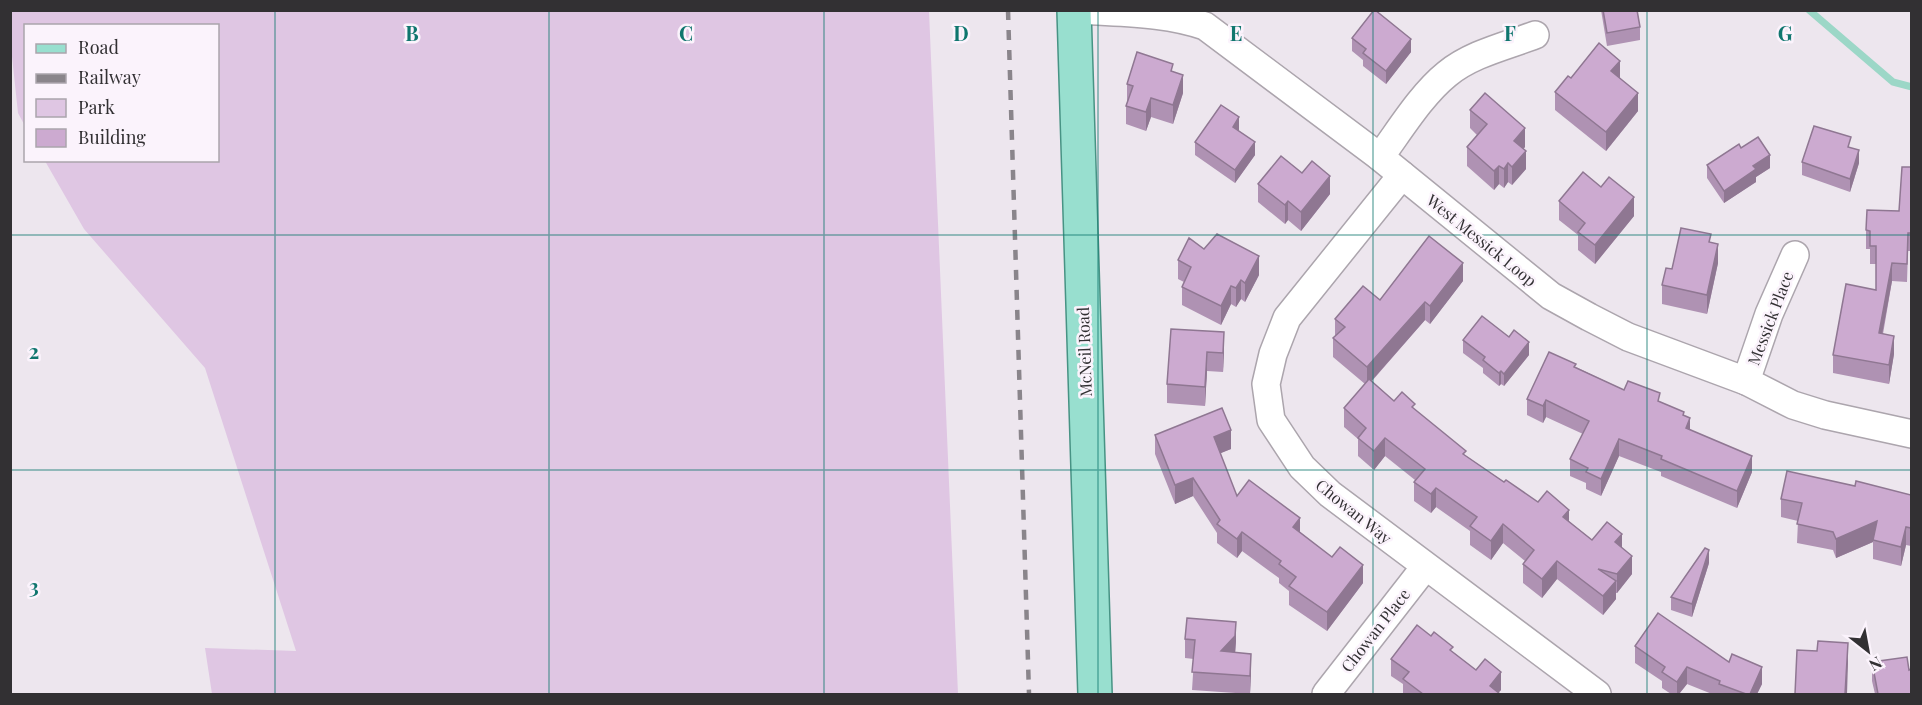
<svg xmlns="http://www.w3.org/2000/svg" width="1922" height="705" font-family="'Playfair Display',serif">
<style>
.green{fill:#dfc6e3}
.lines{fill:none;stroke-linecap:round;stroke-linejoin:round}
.stream{stroke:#9cd7c7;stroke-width:7}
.minor-casing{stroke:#aca5ad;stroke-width:30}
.major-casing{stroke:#479384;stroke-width:36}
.minor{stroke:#fff;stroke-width:27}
.major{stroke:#98dfcf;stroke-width:33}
.rail{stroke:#8a858b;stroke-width:4.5;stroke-dasharray:10 10;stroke-linecap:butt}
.wall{fill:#af92b3}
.shaded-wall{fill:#8f7792}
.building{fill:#ccaad0;stroke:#8f7792;stroke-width:1.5}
.grid{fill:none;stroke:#0f766e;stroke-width:1.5;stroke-opacity:0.55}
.labels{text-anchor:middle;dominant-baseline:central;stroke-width:5;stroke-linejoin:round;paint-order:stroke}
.street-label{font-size:16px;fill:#323033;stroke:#fbf3fc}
.grid-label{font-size:20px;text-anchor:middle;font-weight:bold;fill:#0f766e;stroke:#fbf3fc;stroke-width:5;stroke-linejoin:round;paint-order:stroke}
</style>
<rect width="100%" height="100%" fill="#ede6ee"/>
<polygon class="green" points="10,11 929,11 958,694 212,694 205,648 296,651 205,368 84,229 45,161 218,160 218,26 26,26 25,126 18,113 11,47"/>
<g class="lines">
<polyline class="stream" points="1809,10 1893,82 1912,87"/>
<defs>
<g id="minor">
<path d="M 1079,10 C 1122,13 1165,12 1205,26 L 1380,157 L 1551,296 L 1589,317 L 1628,337 L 1746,381 L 1793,405 L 1825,415 L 1912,434"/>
<path d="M 1380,157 C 1400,130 1421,95 1447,74 C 1471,54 1506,46 1535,35"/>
<polyline points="1402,175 1287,318 1273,354 1266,384 1271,420 1302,467 1330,494 1597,694"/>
<polyline points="1746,381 1769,314 1795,255"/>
<polyline points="1326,694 1425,567"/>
</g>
<polyline id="major" points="1074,10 1095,694"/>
</defs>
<use href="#minor" class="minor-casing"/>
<use href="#major" class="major-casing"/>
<use href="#minor" class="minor"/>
<use href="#major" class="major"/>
<polyline class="rail" points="1008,10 1029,694"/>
</g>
<g class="wall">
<polygon points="1601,10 1637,10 1640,27 1640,40 1607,46"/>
<polygon points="1352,38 1411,52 1386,84 1363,66 1363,60 1352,51"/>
<polygon points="1173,71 1183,93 1173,124 1151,117 1146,131 1126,124 1126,106 1127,103 1127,84"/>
<polygon points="1571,78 1620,78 1638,111 1606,151 1555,110 1555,92"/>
<polygon points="1470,110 1525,147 1523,149 1526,169 1512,185 1508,182 1504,188 1499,184 1494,190 1467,166 1467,147 1477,135 1470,128"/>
<polygon points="1239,130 1239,131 1255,155 1235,183 1195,155 1195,142"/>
<polygon points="1741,148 1770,168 1756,177 1756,182 1724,203 1707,178 1707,165"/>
<polygon points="1851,148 1859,163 1850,192 1802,175 1802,162"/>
<polygon points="1911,167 1911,251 1908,251 1907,282 1892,281 1883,334 1894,354 1889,384 1833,373 1833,355 1876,290 1876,264 1870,264 1870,249 1866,249 1866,230 1899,211"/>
<polygon points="1302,173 1330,194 1301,231 1288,220 1285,224 1258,202 1258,184"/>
<polygon points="1601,187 1634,216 1595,264 1578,250 1578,235 1559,220 1559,201"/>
<polygon points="1711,242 1718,263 1707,314 1662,304 1662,285 1672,269"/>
<polygon points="1204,249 1259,275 1245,302 1241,299 1236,307 1231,304 1221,325 1182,305 1182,287 1184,282 1178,279 1178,260"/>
<polygon points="1463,281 1430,324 1425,320 1372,381 1394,401 1415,410 1466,456 1504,482 1569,521 1592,540 1622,548 1632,574 1617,593 1616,593 1616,599 1603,615 1557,579 1542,598 1523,583 1523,564 1525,561 1503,543 1491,560 1470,545 1470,531 1436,507 1431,513 1414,501 1414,482 1415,480 1385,456 1374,470 1358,456 1358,439 1344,427 1344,408 1365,384 1333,357 1333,338 1335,336 1335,319 1380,300"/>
<polygon points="1171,329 1224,351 1223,372 1207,371 1205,406 1167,403 1167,384"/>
<polygon points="1463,340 1529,355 1504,386 1501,384 1499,386 1483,373 1483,368 1463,353"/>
<polygon points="1576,367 1624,390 1660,402 1684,416 1690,429 1752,472 1737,508 1661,476 1661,472 1619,456 1601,496 1586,489 1586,483 1570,476 1570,459 1583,434 1546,417 1543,423 1527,415 1527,399"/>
<polygon points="1155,435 1231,449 1220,453 1237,496 1300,532 1363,583 1327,631 1289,605 1289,591 1279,583 1279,578 1242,551 1237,558 1217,543 1217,533 1193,496 1175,504 1155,454"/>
<polygon points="1855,486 1911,495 1911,546 1906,545 1901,566 1873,559 1873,542 1836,558 1833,550 1797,543 1798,521 1781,517 1781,499"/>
<polygon points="1709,563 1692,617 1671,610 1671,597"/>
<polygon points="1185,639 1236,641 1235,652 1251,672 1250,694 1192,690 1194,659 1185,658"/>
<polygon points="1635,646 1762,684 1757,694 1712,694 1687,684 1679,694 1671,694 1662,688 1662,681 1635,663"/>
<polygon points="1453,652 1501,690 1498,693 1500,694 1403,694 1403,684 1391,676 1391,659"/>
<polygon points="1872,662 1911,694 1875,694 1872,681"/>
</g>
<g class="shaded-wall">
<polygon points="1411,39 1411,52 1386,84 1386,71"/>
<polygon points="1620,61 1620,79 1611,71"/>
<polygon points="1183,75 1183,93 1173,124 1173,105"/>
<polygon points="1638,93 1638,111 1606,151 1606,132"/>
<polygon points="1151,98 1151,117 1146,131 1146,112"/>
<polygon points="1239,117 1239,130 1233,140 1233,127"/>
<polygon points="1525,128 1525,147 1514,159 1514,141"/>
<polygon points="1255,142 1255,155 1235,183 1235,170"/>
<polygon points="1859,150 1859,163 1850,192 1850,179"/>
<polygon points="1526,151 1526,169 1512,185 1512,167"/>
<polygon points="1770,155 1770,168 1756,177 1756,182 1724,203 1724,191 1753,166"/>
<polygon points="1508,163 1508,182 1504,188 1504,169"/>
<polygon points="1499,166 1499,184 1494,190 1494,171"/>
<polygon points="1330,176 1330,194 1301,231 1301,212"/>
<polygon points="1634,197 1634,216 1595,264 1595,245"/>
<polygon points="1288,201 1288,220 1285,224 1285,205"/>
<polygon points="1718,244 1718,263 1707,314 1707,295"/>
<polygon points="1259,256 1259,275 1245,302 1245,283"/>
<polygon points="1463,263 1463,281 1430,324 1430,306"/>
<polygon points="1892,263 1892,281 1879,351 1879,333"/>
<polygon points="1241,280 1241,299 1236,307 1236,288"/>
<polygon points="1231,286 1231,304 1221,325 1221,306"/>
<polygon points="1425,302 1425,320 1367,386 1367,367"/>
<polygon points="1224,332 1224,351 1223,372 1223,353"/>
<polygon points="1894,336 1894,354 1889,384 1889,365"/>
<polygon points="1529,342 1529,355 1504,386 1504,374"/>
<polygon points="1207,352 1207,371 1205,406 1205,387"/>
<polygon points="1501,371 1501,384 1499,386 1499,373"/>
<polygon points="1546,400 1546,417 1543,423 1543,406"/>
<polygon points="1690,418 1690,435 1686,428"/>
<polygon points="1231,430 1231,449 1214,456 1214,437"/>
<polygon points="1385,438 1385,456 1374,470 1374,451"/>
<polygon points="1619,439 1619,456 1601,496 1601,479"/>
<polygon points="1752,456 1752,472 1737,508 1737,491"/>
<polygon points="1193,478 1193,496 1175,504 1175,485"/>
<polygon points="1436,488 1436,507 1431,513 1431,494"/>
<polygon points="1569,510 1569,528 1563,517"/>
<polygon points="1300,518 1300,536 1293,527"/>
<polygon points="1877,521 1873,542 1836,558 1836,539"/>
<polygon points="1503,524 1503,543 1491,560 1491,541"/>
<polygon points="1906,527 1906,545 1901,566 1901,547"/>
<polygon points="1242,532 1242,551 1237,558 1237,539"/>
<polygon points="1622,534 1622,553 1615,542"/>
<polygon points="1709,550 1709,563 1692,617 1692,604"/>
<polygon points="1632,556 1632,574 1617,593 1617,574"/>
<polygon points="1557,561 1557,579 1542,598 1542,579"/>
<polygon points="1363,565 1363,583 1327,631 1327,612"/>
<polygon points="1616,581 1616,599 1603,615 1603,596"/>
<polygon points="1236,622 1236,641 1235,655 1221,651"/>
<polygon points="1848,643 1848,662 1847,694 1845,694"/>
<polygon points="1251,654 1251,672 1250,694 1250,676"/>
<polygon points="1687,667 1687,684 1679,694 1677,694 1677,682"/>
<polygon points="1762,667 1762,684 1757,694 1750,694"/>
<polygon points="1501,672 1501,690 1497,694 1490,686"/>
</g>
<g class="building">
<polygon points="1374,10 1375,10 1411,39 1386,71 1363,53 1366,49 1352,38"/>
<polygon points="1603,10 1637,10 1640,27 1607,33"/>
<polygon points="1599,43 1620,61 1611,71 1638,93 1606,132 1555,92 1568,76 1571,78"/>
<polygon points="1137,52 1173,64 1171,71 1183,75 1173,105 1151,98 1146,112 1126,106 1133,86 1127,84"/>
<polygon points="1485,93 1525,128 1514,141 1526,151 1512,167 1508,163 1504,169 1499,166 1494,171 1467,147 1487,124 1470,110"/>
<polygon points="1221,105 1239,117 1233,127 1255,142 1235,170 1195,142"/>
<polygon points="1814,126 1851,137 1848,147 1859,150 1850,179 1802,162"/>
<polygon points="1758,137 1770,155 1753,166 1756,169 1724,191 1707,165 1739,144 1741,148"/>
<polygon points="1281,156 1302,173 1312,161 1330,176 1301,212 1288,201 1285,205 1258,184"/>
<polygon points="1902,167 1911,167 1911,233 1908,233 1907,264 1892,263 1879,333 1894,336 1889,365 1833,355 1846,284 1876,290 1876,246 1870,246 1870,231 1866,230 1867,210 1899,211"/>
<polygon points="1583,172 1601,187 1609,177 1634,197 1595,245 1578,232 1585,223 1559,201"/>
<polygon points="1681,228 1711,234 1709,242 1718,244 1707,295 1662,285 1666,268 1672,269"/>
<polygon points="1217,234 1259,256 1245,283 1241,280 1236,288 1231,286 1221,306 1182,287 1191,267 1178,260 1189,238 1204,249"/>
<polygon points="1429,236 1463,263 1430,306 1425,302 1367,367 1333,338 1345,327 1335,319 1363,286 1380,300"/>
<polygon points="1482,316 1509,337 1514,330 1529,342 1504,374 1501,371 1499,373 1483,360 1485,357 1463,340"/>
<polygon points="1171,329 1224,332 1223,353 1207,352 1205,387 1167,384"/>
<polygon points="1549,352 1576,364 1574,367 1624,390 1628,381 1660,393 1658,401 1684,412 1683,415 1690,418 1686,428 1752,456 1737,491 1661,459 1662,456 1619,439 1601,479 1586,472 1588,468 1570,459 1589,421 1546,400 1543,406 1527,399"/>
<polygon points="1369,379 1394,401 1402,392 1415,404 1412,407 1466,451 1463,454 1504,482 1506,480 1538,502 1547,491 1569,510 1563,517 1592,540 1607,522 1622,534 1615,542 1632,556 1617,574 1598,569 1616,581 1603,596 1557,561 1542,579 1523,564 1534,550 1503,524 1491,541 1470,526 1477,517 1436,488 1431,494 1414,482 1425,469 1385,438 1374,451 1358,438 1366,428 1344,408"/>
<polygon points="1222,408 1231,430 1214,437 1237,496 1249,480 1300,518 1293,527 1332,557 1340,547 1363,565 1327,612 1289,586 1296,577 1279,564 1281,561 1242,532 1237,539 1217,524 1220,520 1193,478 1175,485 1155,435"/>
<polygon points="1787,471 1855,486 1856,481 1911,495 1911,528 1906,527 1901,547 1873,540 1877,521 1836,539 1833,532 1797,524 1802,503 1781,499"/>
<polygon points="1705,548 1709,550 1692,604 1671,597"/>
<polygon points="1658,613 1729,662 1732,654 1762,667 1750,694 1746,694 1719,684 1720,681 1687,667 1677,682 1662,672 1665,667 1635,646"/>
<polygon points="1187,618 1236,622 1235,636 1221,651 1251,654 1250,676 1192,672 1195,640 1185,639"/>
<polygon points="1417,625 1431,636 1434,632 1453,647 1450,650 1476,670 1485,659 1501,672 1490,686 1500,694 1423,694 1403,679 1409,672 1391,659"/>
<polygon points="1818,641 1848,643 1845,694 1795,694 1797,650 1817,651"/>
<polygon points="1907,657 1909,670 1911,669 1911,694 1878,694 1872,662"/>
</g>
<path class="grid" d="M 275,10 L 275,694M 549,10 L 549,694M 824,10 L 824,694M 1098,10 L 1098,694M 1373,10 L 1373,694M 1647,10 L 1647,694M 10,235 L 1912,235M 10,470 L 1912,470"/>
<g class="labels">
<g class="street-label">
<text transform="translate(1482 240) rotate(39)">West Messick Loop</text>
<text transform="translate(1770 318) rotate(-69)">Messick Place</text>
<text transform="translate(1084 352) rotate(-92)">McNeil Road</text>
<text transform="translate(1354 511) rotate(39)">Chowan Way</text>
<text transform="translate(1375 630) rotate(-52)">Chowan Place</text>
</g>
</g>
<g class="grid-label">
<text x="412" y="41">B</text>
<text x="686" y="41">C</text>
<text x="961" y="41">D</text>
<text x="1236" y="41">E</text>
<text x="1510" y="41">F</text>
<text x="1785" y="41">G</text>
<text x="34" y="359">2</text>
<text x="34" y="594">3</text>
</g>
<rect width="1922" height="705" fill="none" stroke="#323033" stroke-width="24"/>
<rect x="24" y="24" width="195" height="138" fill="#fbf3fc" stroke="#aba5ac" stroke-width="1.5"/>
<rect x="36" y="44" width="30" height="9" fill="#98dfcf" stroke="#aba5ac" stroke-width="1.5"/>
<text x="78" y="54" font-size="18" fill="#323033">Road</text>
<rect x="36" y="74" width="30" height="9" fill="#8a858b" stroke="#aba5ac" stroke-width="1.5"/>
<text x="78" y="84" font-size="18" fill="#323033">Railway</text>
<rect x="36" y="99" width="30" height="18" fill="#dfc6e3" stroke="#aba5ac" stroke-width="1.5"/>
<text x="78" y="114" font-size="18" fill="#323033">Park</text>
<rect x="36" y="129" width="30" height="18" fill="#ccaad0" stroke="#aba5ac" stroke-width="1.5"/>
<text x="78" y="144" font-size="18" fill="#323033">Building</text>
<g transform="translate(1868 651) rotate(149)" stroke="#fbf3fc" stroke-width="4.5" paint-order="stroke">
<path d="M0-4.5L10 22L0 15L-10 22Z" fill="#323033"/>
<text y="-9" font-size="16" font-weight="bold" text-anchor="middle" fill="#323033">N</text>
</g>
</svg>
